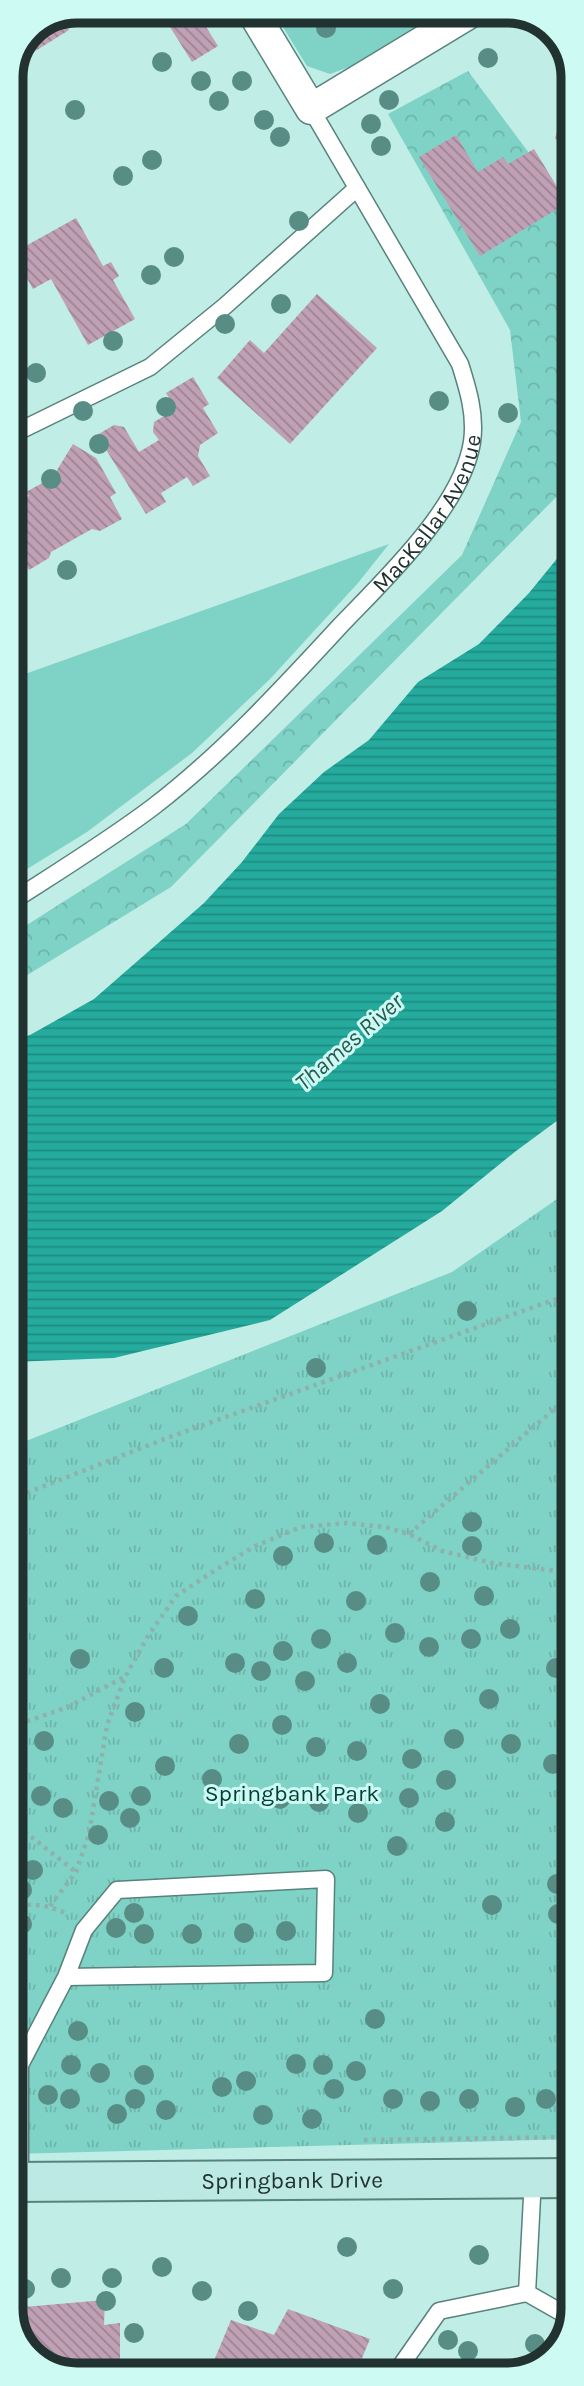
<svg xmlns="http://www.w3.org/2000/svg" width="584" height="2386" font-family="Karla,sans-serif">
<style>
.green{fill:#7fd2c6}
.forest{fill:url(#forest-crowns)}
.park{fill:url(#park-tufts)}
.water{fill:url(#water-rules)}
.building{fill:url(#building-back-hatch)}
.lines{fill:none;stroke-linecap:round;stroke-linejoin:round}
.service-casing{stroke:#58827c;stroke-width:19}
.minor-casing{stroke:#58827c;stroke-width:33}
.secondary-casing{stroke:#58827c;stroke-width:42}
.path{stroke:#8db1ab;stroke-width:4.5;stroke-dasharray:3.5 5;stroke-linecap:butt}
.service{stroke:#fff;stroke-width:16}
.minor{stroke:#fff;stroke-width:30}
.secondary{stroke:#bce9e4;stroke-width:38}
.tree{fill:#588d86}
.labels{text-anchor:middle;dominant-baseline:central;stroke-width:6;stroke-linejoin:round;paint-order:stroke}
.street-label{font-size:23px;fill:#213230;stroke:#cdfaf2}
.park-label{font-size:23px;fill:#033e38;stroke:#cdfaf2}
.water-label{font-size:24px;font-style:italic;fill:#265a53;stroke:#cdfaf2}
.rim{fill:none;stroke:#213230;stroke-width:9}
</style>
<defs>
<pattern id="forest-crowns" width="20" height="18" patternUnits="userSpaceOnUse" patternTransform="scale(1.75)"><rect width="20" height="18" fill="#7fd2c6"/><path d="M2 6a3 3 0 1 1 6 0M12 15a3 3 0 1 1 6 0" fill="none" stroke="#6db5aa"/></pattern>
<pattern id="park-tufts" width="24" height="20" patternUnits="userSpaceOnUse" patternTransform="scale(1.75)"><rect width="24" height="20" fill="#7fd2c6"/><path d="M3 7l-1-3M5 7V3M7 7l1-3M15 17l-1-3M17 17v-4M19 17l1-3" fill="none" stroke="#6db5aa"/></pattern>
<pattern id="water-rules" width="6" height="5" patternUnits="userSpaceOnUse" patternTransform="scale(1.75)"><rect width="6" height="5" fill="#24ab9d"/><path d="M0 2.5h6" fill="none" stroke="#1f8c80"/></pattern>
<pattern id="building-back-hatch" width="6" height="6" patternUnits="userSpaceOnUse" patternTransform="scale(1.75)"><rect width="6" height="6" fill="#c0a0b5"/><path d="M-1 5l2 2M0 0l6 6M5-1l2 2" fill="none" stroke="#9c8394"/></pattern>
</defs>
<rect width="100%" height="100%" fill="#c0ede5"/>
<g class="green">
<polygon points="273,11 441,11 349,67 330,74 307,66"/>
<polygon points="389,544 358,583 270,679 192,753 87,832 11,879 11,679"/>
</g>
<polygon class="forest" points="468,71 572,211 573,480 171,887 11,985 11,935 186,824 462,555 521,422 510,330 388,114"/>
<polygon class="park" points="573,1188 573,2139 12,2154 11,1447 452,1272"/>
<polygon class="water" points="573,539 573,1109 516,1151 442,1211 270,1320 114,1358 11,1362 11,1041 30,1035 94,999 204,903 242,862 279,814 324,772 369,740 418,682 479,644 529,593"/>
<g class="building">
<polygon points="160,11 196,11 218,46 192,62"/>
<polygon points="61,17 69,30 16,63 30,30"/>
<polygon points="572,117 572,144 555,139 560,120 570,122"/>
<polygon points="456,135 478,172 503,157 508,164 534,149 567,203 480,256 419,157"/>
<polygon points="76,218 103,266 111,262 119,276 113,280 135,319 88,345 51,279 33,289 13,253"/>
<polygon points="317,294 377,348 290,444 217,378 250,340 264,353"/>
<polygon points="193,377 209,404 203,408 218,433 200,445 198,456 210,476 193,486 187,477 161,493 166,502 146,514 97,435 114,425 124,427 139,452 159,440 153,432 154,422 176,409 166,393"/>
<polygon points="73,444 96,458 116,493 110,497 122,519 100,531 92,529 51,552 49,558 29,570 11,538 11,480 18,484 25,498 29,496 26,492 46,481 48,485 53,482 51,480"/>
<polygon points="105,2300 104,2325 120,2323 120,2375 68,2375 30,2356 12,2322 12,2308"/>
<polygon points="288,2309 370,2339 355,2375 208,2375 231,2320 274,2335"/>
</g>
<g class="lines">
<defs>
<g id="service">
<polyline points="11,435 150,367 225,306 357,188"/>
<path id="s1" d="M 11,902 C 59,871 108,841 153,807 C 222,754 281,690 340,626 C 384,580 462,507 472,442 C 476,415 468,389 460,364 L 311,109"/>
<polyline points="20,2182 20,2065 66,1977 324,1973 326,1879 117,1890 84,1930 66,1977"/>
<polyline points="527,2293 571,2318"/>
<polyline points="395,2374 439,2311 527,2293 533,2178"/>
</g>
<polyline id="minor" points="252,11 311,109 473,11"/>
<g id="secondary">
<path id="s2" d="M 12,2182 L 573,2178"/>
</g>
</defs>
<use href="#service" class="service-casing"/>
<use href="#minor" class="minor-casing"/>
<use href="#secondary" class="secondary-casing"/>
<g class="path">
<polyline points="11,1499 167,1438 573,1293"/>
<polyline points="409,1534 573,1393"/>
<polyline points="11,1727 68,1707 124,1677"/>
<polyline points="11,1821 76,1872"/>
<polyline points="50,1906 76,1872 89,1834 107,1725 125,1677 148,1636 176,1596 214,1571 255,1546 301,1527 346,1523 385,1527 409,1534 442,1551 492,1563 573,1573"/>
<path d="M 11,1908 C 31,1901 50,1906 68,1914"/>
<polyline points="364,2140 573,2137"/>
</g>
<use href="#service" class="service"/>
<use href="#minor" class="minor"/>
<use href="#secondary" class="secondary"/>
</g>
<g class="tree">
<circle cx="326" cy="28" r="10"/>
<circle cx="488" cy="58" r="10"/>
<circle cx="162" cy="62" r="10"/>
<circle cx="201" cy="81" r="10"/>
<circle cx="242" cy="81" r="10"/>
<circle cx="389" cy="100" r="10"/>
<circle cx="219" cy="101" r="10"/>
<circle cx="75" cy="110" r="10"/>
<circle cx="264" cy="120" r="10"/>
<circle cx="371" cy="124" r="10"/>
<circle cx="280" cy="137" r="10"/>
<circle cx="381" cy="146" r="10"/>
<circle cx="152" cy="160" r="10"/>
<circle cx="123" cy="176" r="10"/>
<circle cx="299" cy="221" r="10"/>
<circle cx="174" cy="257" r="10"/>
<circle cx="151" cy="275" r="10"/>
<circle cx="281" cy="304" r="10"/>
<circle cx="225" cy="324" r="10"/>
<circle cx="113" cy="341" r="10"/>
<circle cx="36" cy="373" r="10"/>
<circle cx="439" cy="401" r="10"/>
<circle cx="166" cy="407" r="10"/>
<circle cx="83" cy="411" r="10"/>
<circle cx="508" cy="413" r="10"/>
<circle cx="99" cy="444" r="10"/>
<circle cx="51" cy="479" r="10"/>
<circle cx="67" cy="570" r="10"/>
<circle cx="467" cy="1311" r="10"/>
<circle cx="316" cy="1368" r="10"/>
<circle cx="472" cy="1522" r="10"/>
<circle cx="324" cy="1543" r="10"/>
<circle cx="377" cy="1545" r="10"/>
<circle cx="472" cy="1546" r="10"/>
<circle cx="283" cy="1556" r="10"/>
<circle cx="430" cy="1582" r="10"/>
<circle cx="484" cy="1596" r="10"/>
<circle cx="255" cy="1599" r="10"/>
<circle cx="356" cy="1601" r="10"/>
<circle cx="188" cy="1616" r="10"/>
<circle cx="510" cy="1629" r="10"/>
<circle cx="395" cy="1633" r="10"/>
<circle cx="321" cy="1639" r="10"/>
<circle cx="471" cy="1639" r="10"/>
<circle cx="429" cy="1647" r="10"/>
<circle cx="283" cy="1651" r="10"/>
<circle cx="80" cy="1659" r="10"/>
<circle cx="235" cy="1663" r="10"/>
<circle cx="347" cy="1663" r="10"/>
<circle cx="164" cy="1668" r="10"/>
<circle cx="556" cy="1668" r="10"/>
<circle cx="261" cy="1671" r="10"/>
<circle cx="305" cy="1681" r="10"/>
<circle cx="489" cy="1699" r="10"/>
<circle cx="380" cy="1704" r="10"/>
<circle cx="135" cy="1712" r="10"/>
<circle cx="282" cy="1725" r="10"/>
<circle cx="454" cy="1739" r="10"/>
<circle cx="44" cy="1741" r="10"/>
<circle cx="239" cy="1744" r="10"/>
<circle cx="511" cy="1744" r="10"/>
<circle cx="316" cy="1747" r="10"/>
<circle cx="357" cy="1751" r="10"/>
<circle cx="412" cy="1759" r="10"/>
<circle cx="553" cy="1764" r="10"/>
<circle cx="165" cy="1766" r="10"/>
<circle cx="212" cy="1779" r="10"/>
<circle cx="446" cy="1780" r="10"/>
<circle cx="41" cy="1796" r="10"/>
<circle cx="141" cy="1796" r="10"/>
<circle cx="409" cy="1798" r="10"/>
<circle cx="280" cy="1799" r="10"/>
<circle cx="109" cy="1801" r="10"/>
<circle cx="319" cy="1802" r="10"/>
<circle cx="63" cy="1808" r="10"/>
<circle cx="358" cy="1813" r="10"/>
<circle cx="130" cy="1818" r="10"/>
<circle cx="445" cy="1822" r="10"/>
<circle cx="98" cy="1835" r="10"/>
<circle cx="397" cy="1846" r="10"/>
<circle cx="33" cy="1870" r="10"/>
<circle cx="557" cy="1884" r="10"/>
<circle cx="22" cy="1890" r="10"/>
<circle cx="492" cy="1905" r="10"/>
<circle cx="134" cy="1913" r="10"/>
<circle cx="558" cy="1914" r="10"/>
<circle cx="22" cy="1924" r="10"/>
<circle cx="116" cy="1928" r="10"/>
<circle cx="286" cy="1931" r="10"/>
<circle cx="244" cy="1933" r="10"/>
<circle cx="144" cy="1934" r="10"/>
<circle cx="192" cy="1934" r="10"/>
<circle cx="375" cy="2019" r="10"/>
<circle cx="78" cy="2031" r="10"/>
<circle cx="296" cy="2064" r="10"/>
<circle cx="71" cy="2065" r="10"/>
<circle cx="323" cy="2065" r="10"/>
<circle cx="356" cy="2071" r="10"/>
<circle cx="100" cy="2073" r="10"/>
<circle cx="144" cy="2075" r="10"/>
<circle cx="246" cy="2081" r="10"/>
<circle cx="222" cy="2087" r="10"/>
<circle cx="334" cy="2089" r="10"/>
<circle cx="48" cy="2095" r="10"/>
<circle cx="70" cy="2099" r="10"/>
<circle cx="135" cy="2099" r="10"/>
<circle cx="393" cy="2099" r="10"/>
<circle cx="469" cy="2099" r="10"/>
<circle cx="546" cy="2099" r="10"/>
<circle cx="430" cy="2101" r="10"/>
<circle cx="515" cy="2107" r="10"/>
<circle cx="166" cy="2110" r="10"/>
<circle cx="117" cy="2114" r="10"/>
<circle cx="263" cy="2115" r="10"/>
<circle cx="312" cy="2119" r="10"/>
<circle cx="347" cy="2247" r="10"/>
<circle cx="479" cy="2255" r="10"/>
<circle cx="162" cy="2267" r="10"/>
<circle cx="61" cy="2278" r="10"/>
<circle cx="112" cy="2278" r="10"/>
<circle cx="25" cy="2289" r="10"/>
<circle cx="393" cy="2289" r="10"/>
<circle cx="202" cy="2291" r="10"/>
<circle cx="106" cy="2301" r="10"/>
<circle cx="248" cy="2311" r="10"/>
<circle cx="134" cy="2333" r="10"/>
<circle cx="448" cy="2340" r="10"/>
<circle cx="535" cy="2344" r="10"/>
<circle cx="468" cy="2351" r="10"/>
</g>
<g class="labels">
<g class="street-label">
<text stroke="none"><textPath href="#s1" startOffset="576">MacKellar Avenue</textPath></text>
<text stroke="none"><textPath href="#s2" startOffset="280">Springbank Drive</textPath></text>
</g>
<g class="park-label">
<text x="292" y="1793">Springbank Park</text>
</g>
<g class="water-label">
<text transform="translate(349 1042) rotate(-41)">Thames River</text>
</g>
</g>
<path d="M0 0H584V2386H0ZM77 23H507A54 54 0 0 1 561 77V2309A54 54 0 0 1 507 2363H77A54 54 0 0 1 23 2309V77A54 54 0 0 1 77 23Z" fill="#cdfaf2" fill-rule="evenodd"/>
<path class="rim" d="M77 23H507A54 54 0 0 1 561 77V2309A54 54 0 0 1 507 2363H77A54 54 0 0 1 23 2309V77A54 54 0 0 1 77 23Z"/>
</svg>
